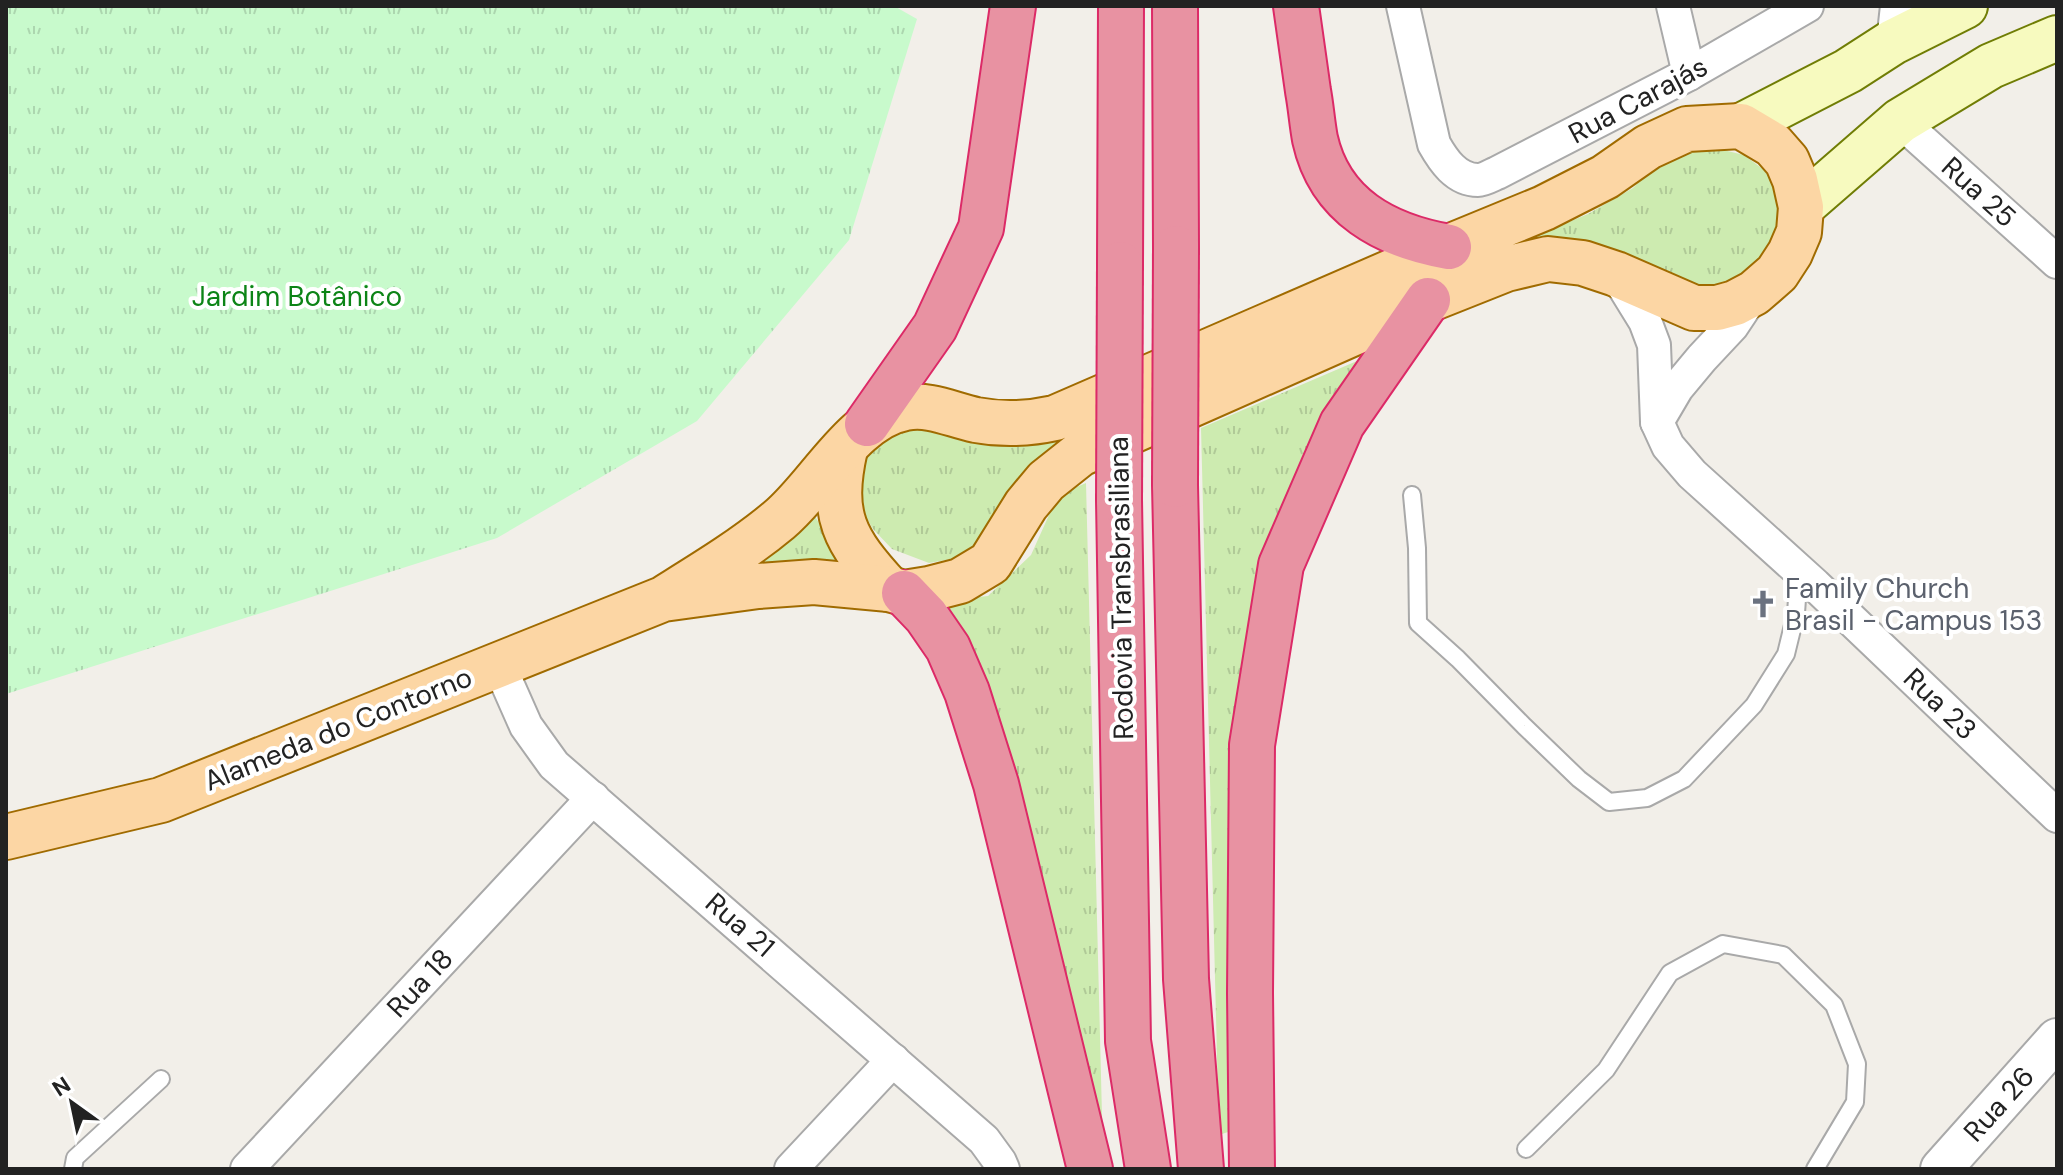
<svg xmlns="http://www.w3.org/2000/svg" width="2063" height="1175" font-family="'DM Sans',sans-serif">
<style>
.grass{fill:url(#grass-tufts)}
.park{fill:url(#park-tufts)}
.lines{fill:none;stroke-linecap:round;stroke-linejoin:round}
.service-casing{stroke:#a9a9a9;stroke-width:20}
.minor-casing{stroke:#a9a9a9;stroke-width:36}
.tertiary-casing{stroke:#a9a9a9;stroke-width:44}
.secondary-casing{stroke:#707d05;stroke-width:48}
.primary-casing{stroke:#a06b00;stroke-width:48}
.motorway-casing{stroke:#dc2a67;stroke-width:48}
.service{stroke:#fff;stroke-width:16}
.minor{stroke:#fff;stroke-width:32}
.tertiary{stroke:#fff;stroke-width:40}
.secondary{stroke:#f7fabf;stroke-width:44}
.primary{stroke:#fcd6a4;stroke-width:44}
.motorway{stroke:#e892a2;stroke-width:44}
.motorway-bridge-casing{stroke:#dc2a67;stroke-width:48;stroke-linecap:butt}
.motorway-bridge{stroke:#e892a2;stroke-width:44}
.labels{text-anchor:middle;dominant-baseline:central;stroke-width:8;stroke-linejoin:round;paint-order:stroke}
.street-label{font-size:28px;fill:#222;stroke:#fff}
.park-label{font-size:28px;fill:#0c8416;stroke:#fff}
.worship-label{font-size:28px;fill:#5b616d;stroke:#fff;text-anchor:start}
</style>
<defs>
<pattern id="grass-tufts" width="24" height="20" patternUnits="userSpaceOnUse" patternTransform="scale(2)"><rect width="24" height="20" fill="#cdebb0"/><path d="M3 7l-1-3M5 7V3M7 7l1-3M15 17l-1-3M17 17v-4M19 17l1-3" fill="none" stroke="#b0c997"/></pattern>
<pattern id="park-tufts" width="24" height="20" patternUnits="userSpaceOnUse" patternTransform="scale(2)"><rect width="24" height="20" fill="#c8facc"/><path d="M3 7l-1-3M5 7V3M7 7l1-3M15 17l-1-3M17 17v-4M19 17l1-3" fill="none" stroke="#acd6af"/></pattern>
</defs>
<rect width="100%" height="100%" fill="#f2efe9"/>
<g class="grass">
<polygon points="1711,147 1744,155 1764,170 1780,192 1784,225 1774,254 1719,295 1553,244 991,521 972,547 957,558 929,563 892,549 873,529 862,510 858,468 872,439 896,422 959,427 1513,245 1588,214 1633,188 1660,161 1685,149"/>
<polygon points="1371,355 1284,518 1245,648 1237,1129 1219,1135 1201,428"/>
<polygon points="1086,483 1103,1155 932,602 988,596 1031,555 1058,495"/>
<polygon points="814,515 844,562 738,572"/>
</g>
<polygon class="park" points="6,6 894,6 917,19 849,240 697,421 497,538 6,694"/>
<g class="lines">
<defs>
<g id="service">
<polyline points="1412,495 1417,548 1418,623 1458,659 1524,726 1579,779 1609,802 1647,798 1684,779 1754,705 1786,654 1796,613 1799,571"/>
<polyline points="1526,1149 1606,1070 1670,973 1723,944 1783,955 1834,1005 1857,1064 1855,1102 1815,1169"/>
<polyline points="73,1169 75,1158 161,1079"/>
</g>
<g id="minor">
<path d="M 1403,6 L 1434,144 C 1443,160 1456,180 1478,180 C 1484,180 1492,175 1497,173 L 1689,74 L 1807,6"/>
<polyline points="1673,6 1689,74"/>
<polyline points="1893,42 1897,6"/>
<polyline points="1900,121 2057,262"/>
<polyline points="1616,274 1645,321 1654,345 1657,422 1668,446 1692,474 1815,585 2057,816"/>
<polyline points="1657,422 1677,388 1702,358 1732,326 1754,293"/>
<polyline points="499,665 526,726 554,765 984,1140 1000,1162 1003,1169"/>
<polyline points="247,1169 593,798"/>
<polyline points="791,1169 893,1060"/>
</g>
<polyline id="tertiary" points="1941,1169 2057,1039"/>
<g id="secondary">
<polyline points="1741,126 1848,71 1893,42 1965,6"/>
<polyline points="1801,207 1900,121 1991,66 2057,38"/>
</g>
<g id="primary">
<path d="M 845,449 C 830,516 844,540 889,589"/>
<path d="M 6,837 L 161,800 L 663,599 C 703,574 743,550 779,520 C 818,488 853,417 905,408 C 930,403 952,415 976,420 C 1003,425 1028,424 1055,418 L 1449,247 L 1544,208 L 1605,177 L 1648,147 L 1687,129 L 1741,126 L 1773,145 L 1787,161 L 1795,180 L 1801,207 L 1799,232 L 1790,253 L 1777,273 L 1754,293 L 1735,303 L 1717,308 L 1694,308 L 1616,274 L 1583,263 L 1548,259 L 1506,269 L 1428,300 L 1080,454 L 1046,481 L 1026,505 L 990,563 L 960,581 L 929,589 L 904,593 L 889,589 L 814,582 L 758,586 L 663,599"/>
</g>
<g id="motorway">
<polyline points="1175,6 1176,248"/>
<path d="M 1296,6 C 1300,34 1304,62 1308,91 C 1311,107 1312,123 1315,139 C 1330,207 1386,236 1449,247"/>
<polyline points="1120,264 1121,6"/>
<polyline points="867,424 935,327 981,228 1013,6"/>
<polyline points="1175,485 1186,979 1201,1169"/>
<polyline points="1119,500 1128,1041 1148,1169"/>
<polyline points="904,593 926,616 948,648 967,692 996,784 1090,1169"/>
<polyline points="1252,1169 1250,993 1252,745 1281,565 1342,424 1428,300"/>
</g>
</defs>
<use href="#service" class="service-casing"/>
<use href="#minor" class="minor-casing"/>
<use href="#tertiary" class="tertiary-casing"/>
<use href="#secondary" class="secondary-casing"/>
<use href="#primary" class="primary-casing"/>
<use href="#motorway" class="motorway-casing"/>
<use href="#service" class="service"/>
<use href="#minor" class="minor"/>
<use href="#tertiary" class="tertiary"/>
<use href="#secondary" class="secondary"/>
<use href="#primary" class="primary"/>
<use href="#motorway" class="motorway"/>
<defs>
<g id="motorway-bridge">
<polyline points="1175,485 1176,248"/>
<polyline points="1119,500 1120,264"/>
</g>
</defs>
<use href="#motorway-bridge" class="motorway-bridge-casing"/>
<use href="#motorway-bridge" class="motorway-bridge"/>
</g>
<defs>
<symbol id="church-bare" viewBox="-9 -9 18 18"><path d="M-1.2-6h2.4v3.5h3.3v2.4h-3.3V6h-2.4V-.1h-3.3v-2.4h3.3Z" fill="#6b7280" stroke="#fff" stroke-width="2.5" paint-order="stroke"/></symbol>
</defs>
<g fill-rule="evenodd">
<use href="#church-bare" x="1743" y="584" width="40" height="40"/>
</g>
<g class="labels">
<g class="street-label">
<text transform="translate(1638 100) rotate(-28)">Rua Carajás</text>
<text transform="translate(1979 192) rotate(42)">Rua 25</text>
<text transform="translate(1121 588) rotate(-91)">Rodovia Transbrasiliana</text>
<text transform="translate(1940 704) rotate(44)">Rua 23</text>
<text transform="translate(338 729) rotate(-22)">Alameda do Contorno</text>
<text transform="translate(740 925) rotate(41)">Rua 21</text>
<text transform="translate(420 983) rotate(-47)">Rua 18</text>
<text transform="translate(1999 1104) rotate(-48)">Rua 26</text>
</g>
<g class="park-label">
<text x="297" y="296">Jardim Botânico</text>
</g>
<g class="worship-label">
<text x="1785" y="588">Family Church<tspan x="1785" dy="32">Brasil - Campus 153</tspan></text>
</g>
</g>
<rect width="2063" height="1175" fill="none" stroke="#222222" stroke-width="16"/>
<g transform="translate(72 1103) rotate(327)" stroke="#ffffff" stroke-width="6" paint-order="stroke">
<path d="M0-6L14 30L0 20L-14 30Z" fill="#222222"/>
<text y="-12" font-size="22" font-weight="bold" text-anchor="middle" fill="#222222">N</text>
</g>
</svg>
